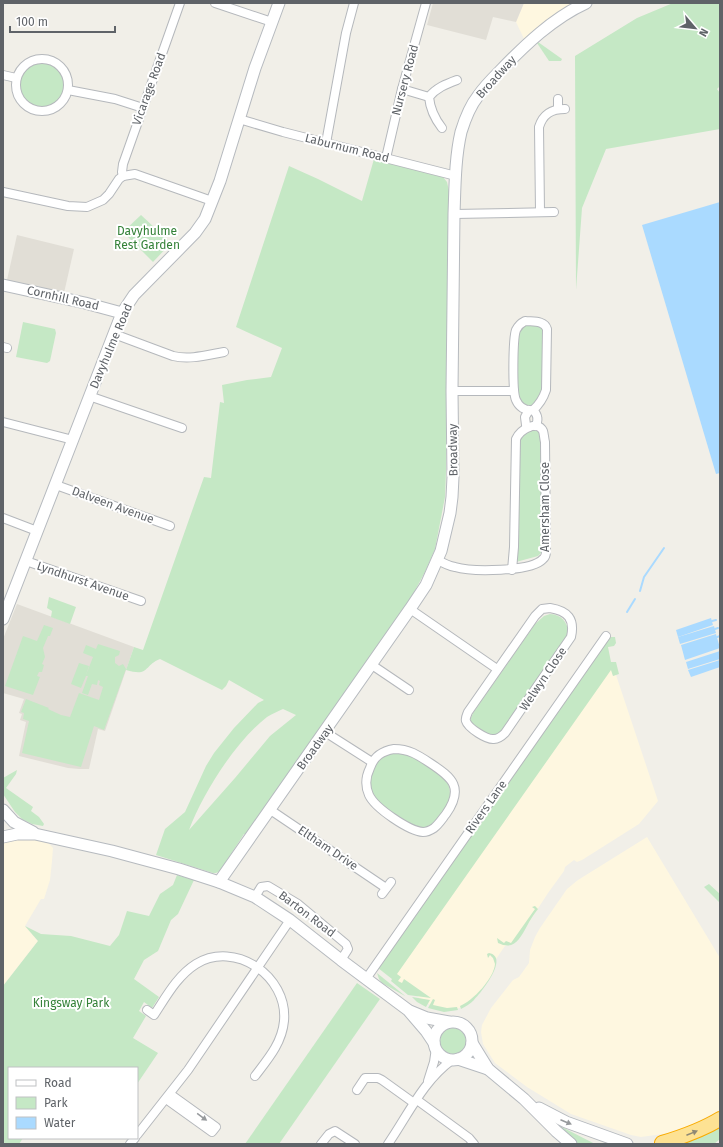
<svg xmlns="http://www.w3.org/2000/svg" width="723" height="1147" font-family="'Fira Sans',sans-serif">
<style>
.commercial{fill:#fef7e0}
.education{fill:#e1ded6}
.green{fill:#c5e8c5;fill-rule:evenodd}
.water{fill:#aadaff}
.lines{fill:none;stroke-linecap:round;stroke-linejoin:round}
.stream{stroke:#aadaff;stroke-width:2}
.street-casing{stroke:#b5b8bc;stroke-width:10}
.secondary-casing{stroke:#b6babf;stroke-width:13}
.highway-casing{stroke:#f9ab00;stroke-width:16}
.street{stroke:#fff;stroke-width:8}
.secondary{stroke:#fff;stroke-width:11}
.highway{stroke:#fde293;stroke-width:14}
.oneway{fill:#979a9d}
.oneway2{fill:#8e8975}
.labels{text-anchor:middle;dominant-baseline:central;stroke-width:4;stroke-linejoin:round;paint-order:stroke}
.street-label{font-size:12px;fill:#5f6368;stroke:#fff}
.park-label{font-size:12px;fill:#348238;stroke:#fff}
</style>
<rect width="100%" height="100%" fill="#f1efe8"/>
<g class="commercial">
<polygon points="524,3 575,3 563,10 524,39 516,22"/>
<polygon points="611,669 613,676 616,675 658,801 639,824 582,860 577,862 574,860 565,867 564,871 548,893 526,927 512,944 505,946 496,959 496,964 492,975 477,996 465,1006 453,1010 439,1009 427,1003 393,979"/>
<polygon points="647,837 720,958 720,1110 686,1128 671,1133 641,1137 631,1135 571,1114 527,1087 495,1063 483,1044 481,1032 482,1025 491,1008 513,980 519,977 529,963 530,950 535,937 540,928 567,889 578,880"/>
<polygon points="11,839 45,839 53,848 52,861 50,880 44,899 41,899 25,926 38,941 3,986 3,842"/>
</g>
<g class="education">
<polygon points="433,3 524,3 516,22 493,17 486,40 427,25"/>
<polygon points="17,235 74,249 64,293 7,280"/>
<polygon points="17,604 134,647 105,731 98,729 89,769 79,769 68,768 19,756 26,722 20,720 22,714 19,713 24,699 3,693 4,686 3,685 3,639"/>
</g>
<g class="green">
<polygon points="673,3 720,3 720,86 717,89 720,93 720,129 606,149 582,208 576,290 575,56 637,18"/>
<polygon points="538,42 562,59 561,61 549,61 537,43"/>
<circle cx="42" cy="85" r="22"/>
<path d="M 374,159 L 443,177 L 447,182 L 449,191 L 446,472 L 445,497 L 435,549 L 425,572 L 412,596 L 400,615 L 247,834 L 244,834 L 220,871 L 216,873 L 213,873 L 156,855 L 165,829 L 185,812 L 206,766 L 214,753 L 234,728 L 258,703 L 264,700 L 229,680 L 226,686 L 222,690 L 160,659 C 143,666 150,677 126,670 L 134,647 L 143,650 L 204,477 L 211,478 L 220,402 L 224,403 L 222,385 L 247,380 L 271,377 L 282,348 L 236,327 L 289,166 L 318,179 L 362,201 ZM 283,709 L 296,715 L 270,736 L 235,778 L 189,830 C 203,793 235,742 267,717 C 272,714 278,711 283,709 Z"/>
<polygon points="141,215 171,243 153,262 123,232"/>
<polygon points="23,322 55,329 56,333 50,361 47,363 16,357"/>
<polygon points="526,325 540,326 544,329 544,388 537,404 530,407 523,405 517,394 518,334 523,326"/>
<polygon points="534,428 541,432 543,551 538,556 516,562 520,436"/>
<polygon points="49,597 76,607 70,624 51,617 52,611 47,608"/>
<path d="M 550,614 C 562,615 566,621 569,632 L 566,639 L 501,732 L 497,735 L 489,735 L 471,723 L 471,718 L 473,713 L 535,624 L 544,616 Z"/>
<polygon points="44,625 53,628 50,636 48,636 43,648 45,657 42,664 44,665 42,672 39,672 37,676 40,677 33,695 5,686 23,636 37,641"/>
<polygon points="611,637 615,637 616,643 614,646 608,647 611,662 616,662 619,674 613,676 611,670 397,974 401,977 398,981 402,983 404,979 431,998 408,995 391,981 392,979 378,968 607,640"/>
<polygon points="98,644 120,651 119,655 115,657 115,663 119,666 123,664 126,669 104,730 94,726 81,767 22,753 29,721 23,719 24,713 21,712 26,699 49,708 48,709 61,715 70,717 79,693 99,700 103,687 99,685 100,681 98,680 97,685 92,684 88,695 82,693 88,676 86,676 81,688 71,684 79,663 89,666 86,675 93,657 83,653 86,645 96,649"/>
<path d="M 394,753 C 413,753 429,767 445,777 C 452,791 452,798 443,811 C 439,817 434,827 426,828 C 414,830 378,804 372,794 C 368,785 371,776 375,767 C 379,759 385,755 394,753 Z"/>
<polygon points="17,770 16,774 6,788 33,807 31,811 39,817 44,824 43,826 32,824 22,819 15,812 3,794 3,778"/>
<polygon points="177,875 194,880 178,914 171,920 158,951 144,960 134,979 159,997 152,1008 144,1002 139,1011 146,1016 133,1038 158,1053 137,1084 137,1068 9,1068 9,1138 23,1138 19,1144 3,1144 3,986 38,941 25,926 41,934 71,936 110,946 119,935 127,911 149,916 160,894 173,885"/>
<polygon points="709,884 720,894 720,903 704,887"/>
<path d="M 535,906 L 538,909 C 534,914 530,920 527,926 C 520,938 515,951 498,943 L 497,938 L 504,943 L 506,941 L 511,943 L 535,909 L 532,907 Z"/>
<path d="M 489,953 C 510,957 481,993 474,1000 C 470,1004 466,1006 461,1009 L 460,1006 C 473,1001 494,978 495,964 L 493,958 L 490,955 L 488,958 L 487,954 Z"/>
<polygon points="377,973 404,995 405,996 382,983 379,979"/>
<polygon points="357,983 380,999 279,1144 245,1144"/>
<polygon points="412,997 430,1000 426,1007 417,1002"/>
<polygon points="433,999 435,1000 433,1005 447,1008 457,1007 458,1010 444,1012 428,1008"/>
<circle cx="453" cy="1041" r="13"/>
<polygon points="720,1125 720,1139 714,1144 675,1144"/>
<polygon points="560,1126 595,1144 575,1144 559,1128"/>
</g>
<g class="water">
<polygon points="720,202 720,473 716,474 642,225"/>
<polygon points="711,618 713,625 678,637 676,630"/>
<polygon points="714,626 716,633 680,644 678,637"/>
<polygon points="716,634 720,648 685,660 681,645"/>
<polygon points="720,651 720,659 688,669 686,662"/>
<polygon points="720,660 720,667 691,677 688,670"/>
</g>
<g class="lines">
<g class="stream">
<polyline points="640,591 644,577 664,548"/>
<polyline points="627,612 635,599"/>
<polyline points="712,621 716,620"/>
<polyline points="715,629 718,628"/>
<polyline points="717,637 720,636"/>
</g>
<defs>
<g id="street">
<polyline points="215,3 272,22"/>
<circle cx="42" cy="85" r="26"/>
<polyline points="3,75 16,78"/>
<polyline points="402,89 429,97"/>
<polyline points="68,90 115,99 143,108"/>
<polyline points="558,109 558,99"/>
<polyline points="239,119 283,132 456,176"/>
<path d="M 442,128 C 435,119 430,108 429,97 C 436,88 446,84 457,80"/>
<polyline points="326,143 346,33 354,3"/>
<polyline points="386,158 402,89 426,3"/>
<polyline points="123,176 122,172 123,164 180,3"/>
<polyline points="3,192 68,206 87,207 103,200 109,194 119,179 123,176 135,174 212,201"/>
<path d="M 540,212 L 539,127 C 543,114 551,109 565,109"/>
<polyline points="454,214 554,212"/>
<path d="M 525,321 C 533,322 544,320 547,329 L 546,390 C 543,399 540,404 533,410 C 525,411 519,407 516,400 C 512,392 513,338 516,330 C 518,326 521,323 525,321 Z"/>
<path d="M 114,334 L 173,356 C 190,360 207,355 224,352"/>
<polyline points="3,347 7,348"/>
<polyline points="452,391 514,391"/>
<polyline points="89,396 182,428"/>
<polyline points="529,410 525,417 526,425 529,427"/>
<path d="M 533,410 C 538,415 539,421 535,426"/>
<polyline points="3,422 73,440"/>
<polyline points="56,485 170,526"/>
<polyline points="3,518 37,531"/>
<path d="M 438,560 C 443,563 449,566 455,567 C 472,572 531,572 543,559 C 546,557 546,554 546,551 L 545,442 C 544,438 544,434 543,431 C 537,419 520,430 516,439 L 514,547 L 512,570"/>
<polyline points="26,561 141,601"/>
<path d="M 550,608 C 568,611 575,619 571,637 L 505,733 C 502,736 499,739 494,739 C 487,740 468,728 466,721 C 465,718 467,715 468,712 L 535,616 L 542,609 Z"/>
<polyline points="410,609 497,669"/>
<polyline points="372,665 409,690"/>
<polyline points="325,732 372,762"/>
<path d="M 394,749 C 409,749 418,755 430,763 C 453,778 464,788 446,814 C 442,819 439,824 434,828 C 431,830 427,832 423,832 C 409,831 375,808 369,795 C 365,786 366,776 370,768 C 374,756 382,751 394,749 Z"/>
<polyline points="269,809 386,888"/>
<polyline points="382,894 391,882"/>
<polyline points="255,897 261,887 268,886 298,904 346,944 348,949 341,960"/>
<polyline points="366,979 606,636"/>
<path d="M 147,1010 L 154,1015 C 166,997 177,976 196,964 C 235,940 288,976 284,1021 C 282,1043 268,1059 255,1076"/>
<polyline points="428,1081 434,1062 436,1048"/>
<polyline points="357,1090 365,1078 378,1078 382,1080 414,1103"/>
<polyline points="166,1099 212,1132 216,1127 170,1094"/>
<polyline points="417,1100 469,1138 474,1144"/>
<polyline points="137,1135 188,1070 290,920"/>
<polyline points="130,1144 135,1138"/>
<polyline points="321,1144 329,1134 335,1131 355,1144"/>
<path d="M 388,1144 C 408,1115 423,1081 452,1060"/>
</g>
<g id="secondary">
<polyline points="3,285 85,303 122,313"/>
<polyline points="3,619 122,313 134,295 195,233 205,219 220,181 255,68 279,3"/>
<polyline points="3,810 14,822 33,832"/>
<polyline points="3,837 17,834 35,834 112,851 179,869 219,882 255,897 290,920 341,960 408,1010 426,1031 434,1043"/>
<path d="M 219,882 L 410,609 L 426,585 L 441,551 L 450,513 L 452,497 L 453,477 L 452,391 L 454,214 C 455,187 455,158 461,132 C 465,119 470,106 478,96 C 484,87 492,79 500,71 C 525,45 553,18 586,3"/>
<polyline points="410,1011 427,1018 449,1022"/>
<circle cx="453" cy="1041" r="19"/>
<polyline points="472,1043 488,1069 524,1099 556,1131 571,1144"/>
<polyline points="458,1059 488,1069"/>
<polyline points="539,1108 566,1122 627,1144"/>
</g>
<path id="highway" d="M 662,1143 C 682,1137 702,1130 720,1119"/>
</defs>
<use href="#street" class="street-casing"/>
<use href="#secondary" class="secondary-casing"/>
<use href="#highway" class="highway-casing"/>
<use href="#street" class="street"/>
<use href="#secondary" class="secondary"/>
<use href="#highway" class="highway"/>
</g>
<defs><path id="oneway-solid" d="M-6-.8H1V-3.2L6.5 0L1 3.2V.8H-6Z"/></defs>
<g class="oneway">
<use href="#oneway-solid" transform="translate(202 1117) rotate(36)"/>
<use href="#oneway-solid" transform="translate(566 1122) rotate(23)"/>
</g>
<use class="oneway2" href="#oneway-solid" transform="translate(692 1133) rotate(-22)"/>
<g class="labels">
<g class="street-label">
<text transform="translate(496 77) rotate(-48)">Broadway</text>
<text transform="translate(405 80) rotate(-75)">Nursery Road</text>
<text transform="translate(149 89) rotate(-70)">Vicarage Road</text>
<text transform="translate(347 148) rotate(14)">Laburnum Road</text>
<text transform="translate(63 298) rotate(13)">Cornhill Road</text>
<text transform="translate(111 346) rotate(-67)">Davyhulme Road</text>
<text transform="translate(453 450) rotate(-91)">Broadway</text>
<text transform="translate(113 505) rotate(20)">Dalveen Avenue</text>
<text transform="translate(545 507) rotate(-90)">Amersham Close</text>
<text transform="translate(83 581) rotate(19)">Lyndhurst Avenue</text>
<text transform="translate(543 679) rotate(-56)">Welwyn Close</text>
<text transform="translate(315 747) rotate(-54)">Broadway</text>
<text transform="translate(486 807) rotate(-55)">Rivers Lane</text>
<text transform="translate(328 848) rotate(34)">Eltham Drive</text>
<text transform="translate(307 914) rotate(37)">Barton Road</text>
</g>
<g class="park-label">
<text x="147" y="231">Davyhulme<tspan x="147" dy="14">Rest Garden</tspan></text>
<text x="71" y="1003">Kingsway Park</text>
</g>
</g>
<rect width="723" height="1147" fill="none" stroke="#5f6368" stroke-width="8"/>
<rect x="8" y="1067" width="130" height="72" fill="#ffffff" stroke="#bfc1c3"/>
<rect x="16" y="1080" width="20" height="6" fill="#ffffff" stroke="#bfc1c3"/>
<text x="44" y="1087" font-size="12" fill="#5f6368">Road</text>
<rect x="16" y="1097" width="20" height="12" fill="#c5e8c5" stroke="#bfc1c3"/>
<text x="44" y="1107" font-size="12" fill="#5f6368">Park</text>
<rect x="16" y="1117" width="20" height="12" fill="#aadaff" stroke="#bfc1c3"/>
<text x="44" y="1127" font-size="12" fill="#5f6368">Water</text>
<g transform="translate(695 28) rotate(118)" stroke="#ffffff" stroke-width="3" paint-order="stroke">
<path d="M0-3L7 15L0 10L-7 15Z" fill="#5f6368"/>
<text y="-6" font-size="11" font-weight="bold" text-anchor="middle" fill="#5f6368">N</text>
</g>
<path d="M10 26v6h105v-6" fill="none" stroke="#5f6368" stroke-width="2"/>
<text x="16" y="26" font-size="12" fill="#5f6368" stroke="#ffffff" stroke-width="3" paint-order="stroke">100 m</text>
</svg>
